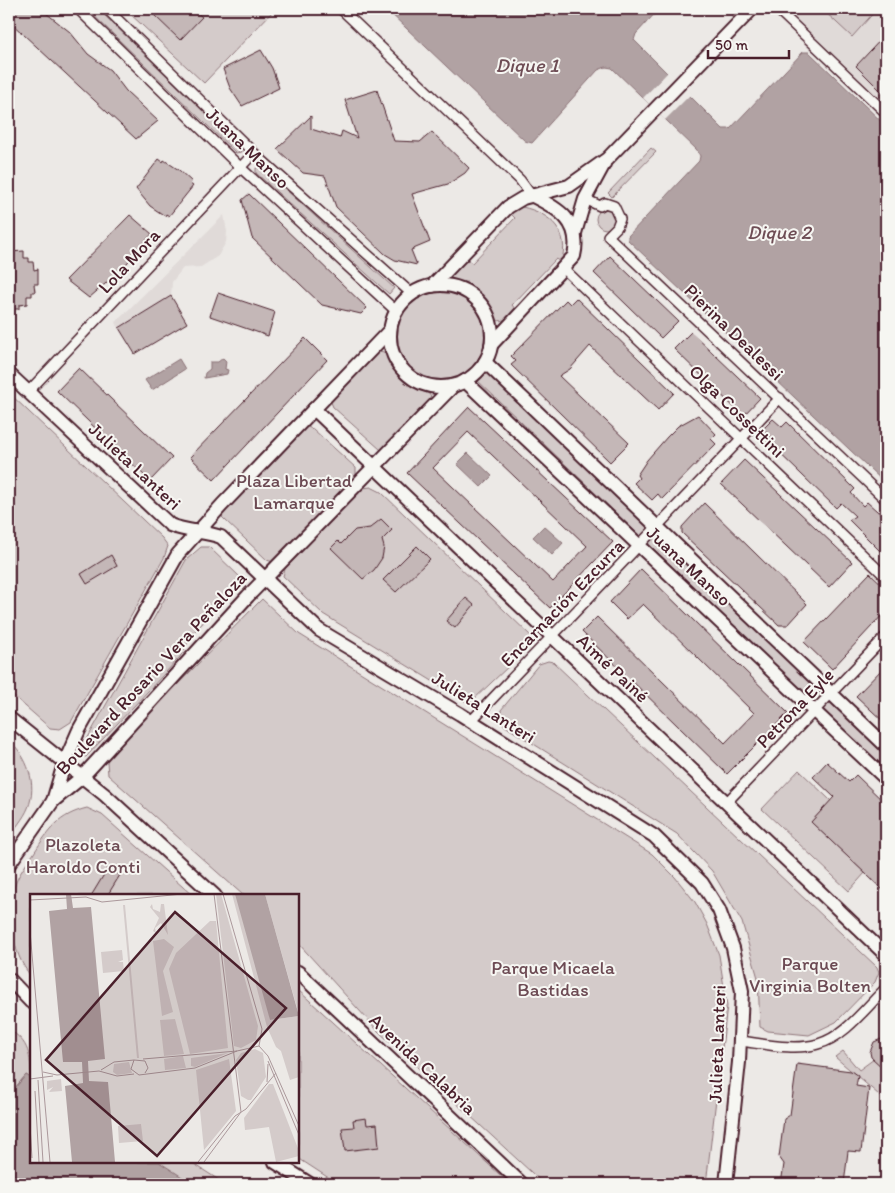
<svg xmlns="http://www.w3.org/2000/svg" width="895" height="1193" font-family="Itim,sans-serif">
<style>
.built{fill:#e0dad8}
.green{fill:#d4cbca;stroke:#8f757a}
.water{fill:#b1a2a3;stroke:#886e73}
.pier{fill:#ece9e6}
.building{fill:#c4b7b7;stroke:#4a1f2b;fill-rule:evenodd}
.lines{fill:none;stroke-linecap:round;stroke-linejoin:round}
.street-casing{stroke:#4a1f2b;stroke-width:12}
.secondary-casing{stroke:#4a1f2b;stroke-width:16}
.street{stroke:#f6f6f2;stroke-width:9}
.secondary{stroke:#f6f6f2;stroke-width:12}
.labels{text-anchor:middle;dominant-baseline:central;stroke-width:4;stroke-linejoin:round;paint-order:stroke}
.street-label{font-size:19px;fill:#4a1f2b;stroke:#f6f6f2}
.park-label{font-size:19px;fill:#6c4a53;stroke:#f6f6f2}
.water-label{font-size:20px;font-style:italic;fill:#6e4d55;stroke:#f6f6f2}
.inset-road{fill:none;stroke:#ab989b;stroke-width:1}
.view{fill:#4a1f2b;fill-opacity:0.15;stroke:#4a1f2b;stroke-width:2.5}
.inset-edge{fill:none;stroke:#4a1f2b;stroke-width:2.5}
</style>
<rect width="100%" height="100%" fill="#ece9e6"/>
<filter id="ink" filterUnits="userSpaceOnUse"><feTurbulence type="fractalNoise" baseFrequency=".02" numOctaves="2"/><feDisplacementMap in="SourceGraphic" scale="10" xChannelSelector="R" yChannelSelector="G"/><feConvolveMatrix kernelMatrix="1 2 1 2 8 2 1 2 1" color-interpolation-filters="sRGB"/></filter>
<g filter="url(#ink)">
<g class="built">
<polygon points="786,9 886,9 886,104"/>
<polygon points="224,215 227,232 226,242 218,256 201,267 183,268 172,282 171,296 119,328 115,323"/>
</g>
<g class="green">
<polygon points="87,9 98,9 240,147 241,152 236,153"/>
<polygon points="129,9 275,9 204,83 127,11"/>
<polygon points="822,9 877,9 852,37"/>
<polygon points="651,148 656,152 612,197 608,193"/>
<polygon points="261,167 394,288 389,294 256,173 256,168"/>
<path d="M 522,207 C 551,213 571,233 561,263 L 556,259 L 512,305 L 516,310 C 509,317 503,324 493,319 L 489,304 L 467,282 L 455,283 L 451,279 L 451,275 L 466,259 L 472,263 L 515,218 L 510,213 Z"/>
<circle cx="606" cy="219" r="10"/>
<circle cx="440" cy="337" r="46"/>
<path d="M 378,350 L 386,353 C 396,379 403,382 429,394 L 431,397 L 429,402 L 381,450 L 333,407 L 331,402 Z"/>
<polygon points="486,369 886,752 886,771 476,379"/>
<polygon points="9,393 162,538 168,546 164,558 71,722 60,729 50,728 9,692"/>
<polygon points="307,427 313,429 356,468 356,478 273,562 267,560 225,520 222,517 224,511 301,430"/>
<polygon points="371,487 381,492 531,636 531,643 529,647 472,701 465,701 323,614 283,576 285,569 363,488"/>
<polygon points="201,547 209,547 241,578 240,585 193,633 180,657 86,757 80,756 80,752 186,560"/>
<polygon points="262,599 299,634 652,854 675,877 695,902 707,924 719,955 727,1006 706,1184 544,1184 378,1031 298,943 298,896 243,895 108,775 107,761 113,750"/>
<polygon points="548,661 553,662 877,967 879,972 875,982 836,1022 809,1035 768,1031 760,1027 758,978 742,922 712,871 677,834 505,726 502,721 501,710 539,664"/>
<path d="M 9,740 C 27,756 38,784 28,808 C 24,818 15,828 9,837 Z"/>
<polygon points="799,770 831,801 811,822 865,873 849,891 762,809"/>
<path d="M 87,808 L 102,815 L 192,895 L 31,896 L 31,976 C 11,953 6,911 16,882 C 20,872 28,862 34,853 C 49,829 59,815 87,808 Z"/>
<polygon points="298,990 510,1184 338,1184 298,1158"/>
<path d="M 9,1030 C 29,1041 31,1057 31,1078 L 26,1075 L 9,1095 Z"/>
<polygon points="843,1051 859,1070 874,1059 886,1071 886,1101 835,1057"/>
<polygon points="112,1162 191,1162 225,1184 130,1184"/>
</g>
<g class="water">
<polygon points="386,9 659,9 636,34 634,40 723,129 730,129 803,52 809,52 886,126 886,484 628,240 628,236 699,161 700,156 697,150 612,68 606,67 598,70 532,143 525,141"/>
<polygon points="223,358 226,361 225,369 228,370 227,374 204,378 205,373 210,369 210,362 218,362"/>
<polygon points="179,359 185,369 152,390 145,380"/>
<polygon points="468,453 492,476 481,487 457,464"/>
<polygon points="544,526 563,543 552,555 533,537"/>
<polygon points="26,1075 31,1078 31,1162 159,1162 193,1184 9,1184 9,1095"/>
</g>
<polygon class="pier" points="669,71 691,94 665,120 643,98"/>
<g class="building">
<polygon points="9,9 41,9 70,32 88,54 110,70 126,91 158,121 136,139 9,21"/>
<polygon points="160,9 193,9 202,17 180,40 154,15"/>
<polygon points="886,34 886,96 856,66"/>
<polygon points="261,50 272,68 279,88 242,106 230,88 223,69"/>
<polygon points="377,90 394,141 420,142 432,132 469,168 465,173 448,184 412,194 430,242 411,250 417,265 395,260 385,254 336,207 325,176 303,173 277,149 311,116 311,129 340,138 342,131 357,138 345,100"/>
<polygon points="159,159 163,162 164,160 179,170 192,182 190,184 193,186 169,216 166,214 165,216 150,206 136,189"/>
<polygon points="249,194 367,308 361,314 322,305 252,238 242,200"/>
<polygon points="130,215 152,234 121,270 89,298 66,280"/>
<polygon points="24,251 24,258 29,258 29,262 33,262 34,270 38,269 38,284 34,284 35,292 32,292 32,296 27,296 27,304 19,305 19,309 9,309 9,252"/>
<polygon points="610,256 678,321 661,338 594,273"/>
<polygon points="218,293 275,312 268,336 210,316"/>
<polygon points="171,296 187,323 135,354 119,328"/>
<polygon points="576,298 674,393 658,410 590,346 570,369 559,376 629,443 610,462 511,365 516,361 511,356 566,300 570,304"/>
<polygon points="691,332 760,398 743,416 674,349"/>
<polygon points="305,338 327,360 214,480 190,457"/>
<polygon points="79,368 172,458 150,481 57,391"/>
<path d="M 469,407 L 613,542 L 550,608 L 407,473 ZM 468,432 L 587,546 L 553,582 L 433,468 Z"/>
<polygon points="698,415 716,434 711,439 716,444 662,499 658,494 652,500 634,483 639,478 637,475 647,460 667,437 678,426"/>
<polygon points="773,419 782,427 787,422 855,489 851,493 863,506 867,502 886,519 886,557 849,520 855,516 841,503 836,508 767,441 771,437 763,429"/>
<polygon points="744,460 852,562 829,587 721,484"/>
<polygon points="704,503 807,604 788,625 779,625 682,533 682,527"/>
<polygon points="381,519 392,530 382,540 384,547 382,558 374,570 363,579 331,548 338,541 341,544 355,530 370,528"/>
<polygon points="417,546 430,559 396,592 383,580"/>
<polygon points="111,555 117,566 87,584 81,574"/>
<polygon points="641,569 788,713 727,774 582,632 597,617 725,743 754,713 643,604 627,619 610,602"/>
<polygon points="870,573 886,588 886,611 832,669 804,642"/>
<polygon points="466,598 474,605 455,628 446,621"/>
<polygon points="886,665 886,724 856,696"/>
<polygon points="827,762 849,782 856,775 886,804 886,893 811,822 834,797 813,777"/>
<polygon points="108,868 120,875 107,896 91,896"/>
<polygon points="886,1037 886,1071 871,1057 870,1052 874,1042"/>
<polygon points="797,1064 851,1071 858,1076 856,1086 869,1088 861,1152 848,1151 844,1184 781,1184 784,1164 779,1157 784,1119 790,1115"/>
<polygon points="366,1118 367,1125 377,1124 379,1147 345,1151 342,1128 354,1127 353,1120"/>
</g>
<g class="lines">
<defs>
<g id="street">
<polyline points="78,9 241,168 396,311"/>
<polyline points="107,9 254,153 412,294"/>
<polyline points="341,9 520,180 531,195"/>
<polyline points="777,9 886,113"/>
<polyline points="585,199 600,206 605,203 614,206 620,219 617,227 608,236 886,500"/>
<polyline points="564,269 886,577"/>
<polyline points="28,392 254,153"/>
<polyline points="471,721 780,398"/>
<polyline points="727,802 886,636"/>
<path d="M 740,1041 C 765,1044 794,1051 818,1044 C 845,1037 867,1006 886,988"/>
</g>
<g id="secondary">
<polyline points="575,233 585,199 604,164"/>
<circle cx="441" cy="336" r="51"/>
<polyline points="432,286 508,207 523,198 569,186 607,159 752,9"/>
<path d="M 491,345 L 574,256 C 582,222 558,208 531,195"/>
<polyline points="485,362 886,746"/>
<path d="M 9,374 L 170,525 C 187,532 204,531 221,537 L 319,630 L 460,714 L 654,836 L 702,883 L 719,910 L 733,948 L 742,991 L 739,1062 L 726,1184"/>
<polyline points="465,381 886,779"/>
<polyline points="314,409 886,955"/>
<polyline points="9,718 105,795 215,896"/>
<polyline points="53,801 64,764 79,730 178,554 222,505 390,330"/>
<polyline points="9,864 53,801 82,777 248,596 453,386"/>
<polyline points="298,972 522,1184"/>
<polyline points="9,979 31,1002"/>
<polyline points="275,1162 310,1184"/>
</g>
</defs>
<use href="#street" class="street-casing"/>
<use href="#secondary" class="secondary-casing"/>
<use href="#street" class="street"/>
<use href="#secondary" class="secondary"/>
</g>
</g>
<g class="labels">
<g class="street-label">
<text transform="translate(248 148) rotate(44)">Juana Manso</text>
<text transform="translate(129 261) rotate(-47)">Lola Mora</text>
<text transform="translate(734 332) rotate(44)">Pierina Dealessi</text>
<text transform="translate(737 411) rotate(44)">Olga Cossettini</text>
<text transform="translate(135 466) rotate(43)">Julieta Lanteri</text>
<text transform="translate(689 566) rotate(43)">Juana Manso</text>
<text transform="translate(562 603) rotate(-46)">Encarnación Ezcurra</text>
<text transform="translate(613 668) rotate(43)">Aimé Painé</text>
<text transform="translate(151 673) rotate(-47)">Boulevard Rosario Vera Peñaloza</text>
<text transform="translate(484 707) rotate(32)">Julieta Lanteri</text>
<text transform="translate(795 708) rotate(-46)">Petrona Eyle</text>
<text transform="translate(717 1044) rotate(-88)">Julieta Lanteri</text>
<text transform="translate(423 1064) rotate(43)">Avenida Calabria</text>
</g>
<g class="park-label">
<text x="294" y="480">Plaza Libertad<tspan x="294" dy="22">Lamarque</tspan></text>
<text x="83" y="844">Plazoleta<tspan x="83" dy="22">Haroldo Conti</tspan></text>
<text x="810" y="963">Parque<tspan x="810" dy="22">Virginia Bolten</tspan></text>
<text x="553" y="967">Parque Micaela<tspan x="553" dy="22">Bastidas</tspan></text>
</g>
<g class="water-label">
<text x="527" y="65">Dique 1</text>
<text x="779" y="232">Dique 2</text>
</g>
</g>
<g transform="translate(30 894)">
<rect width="269" height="269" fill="#ece9e6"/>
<path d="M 186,0 L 191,0 L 228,132 L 226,146 L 211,154 L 204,152 ZM 202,0 L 218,0 L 240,126 L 269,122 L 269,183 L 260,186 L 251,157 L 246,153 L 237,133 ZM 235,0 L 269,0 L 269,121 ZM 122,10 L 123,15 L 130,18 L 131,10 L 134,10 L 138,41 L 131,29 L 125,34 L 126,39 L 123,37 L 129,24 L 120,13 ZM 93,11 L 95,11 L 109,164 L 107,164 ZM 180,27 L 186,27 L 198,154 L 160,160 L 139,75 L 146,59 ZM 134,45 L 144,53 L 133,77 L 143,118 L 132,122 L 123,47 ZM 92,56 L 93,66 L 88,68 L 93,68 L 94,77 L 73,79 L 71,58 ZM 145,125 L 154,160 L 134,162 L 130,126 ZM 225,155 L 233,159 L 236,183 L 221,206 L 218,206 L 211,202 L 206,166 L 211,159 ZM 198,159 L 165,173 L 161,172 L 161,164 ZM 153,162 L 156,174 L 135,176 L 134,165 ZM 199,165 L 206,217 L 174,256 L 166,176 ZM 99,168 L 102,179 L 87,181 L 83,178 L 84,170 ZM 31,185 L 32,197 L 19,198 L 23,193 L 17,196 L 17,187 ZM 239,190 L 243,190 L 269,257 L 269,262 L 246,268 L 239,233 L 215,236 L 214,224 ZM 111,230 L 113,247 L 89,249 L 88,232 Z" fill="#d4cbca"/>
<path d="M 36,0 L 41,0 L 43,14 L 61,13 L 75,165 L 58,167 L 59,187 L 78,188 L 85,268 L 42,268 L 35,192 L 53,189 L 52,168 L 33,168 L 19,17 L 37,15 ZM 205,0 L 235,0 L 269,122 L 240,126 Z" fill="#b1a2a3"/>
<path class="inset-road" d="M 184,0 L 211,218M 193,0 L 232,135 L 229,152M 0,6 L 56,3 L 72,8 L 152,0M 0,37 L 20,268M 229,152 L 238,162 L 269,232M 113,165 L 207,157 L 229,152M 238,167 L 269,241M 71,176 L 84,168 L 104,166M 13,178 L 27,181 L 69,177 L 87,182 L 104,180M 115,179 L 118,174 L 115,167 L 104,166 L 101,175 L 109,181 L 165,174 L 207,157M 0,185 L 23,182M 8,186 L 13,268M 237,188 L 238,170M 5,197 L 9,268M 0,231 L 2,264M 168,268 L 205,222 L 216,215 L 246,179M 174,268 L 211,218"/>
<path class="view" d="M 145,18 L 256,114 L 127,262 L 16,166 Z"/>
<rect width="269" height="269" class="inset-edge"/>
</g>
<rect width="895" height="1193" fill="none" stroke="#f6f6f2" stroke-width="30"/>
<rect x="15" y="15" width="865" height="1163" fill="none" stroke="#4a1f2b" stroke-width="2" filter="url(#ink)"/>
<path d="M708 50v8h81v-8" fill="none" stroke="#4a1f2b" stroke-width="2.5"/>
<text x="715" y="50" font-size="15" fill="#4a1f2b" stroke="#f6f6f2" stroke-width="4" paint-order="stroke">50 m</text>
</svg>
